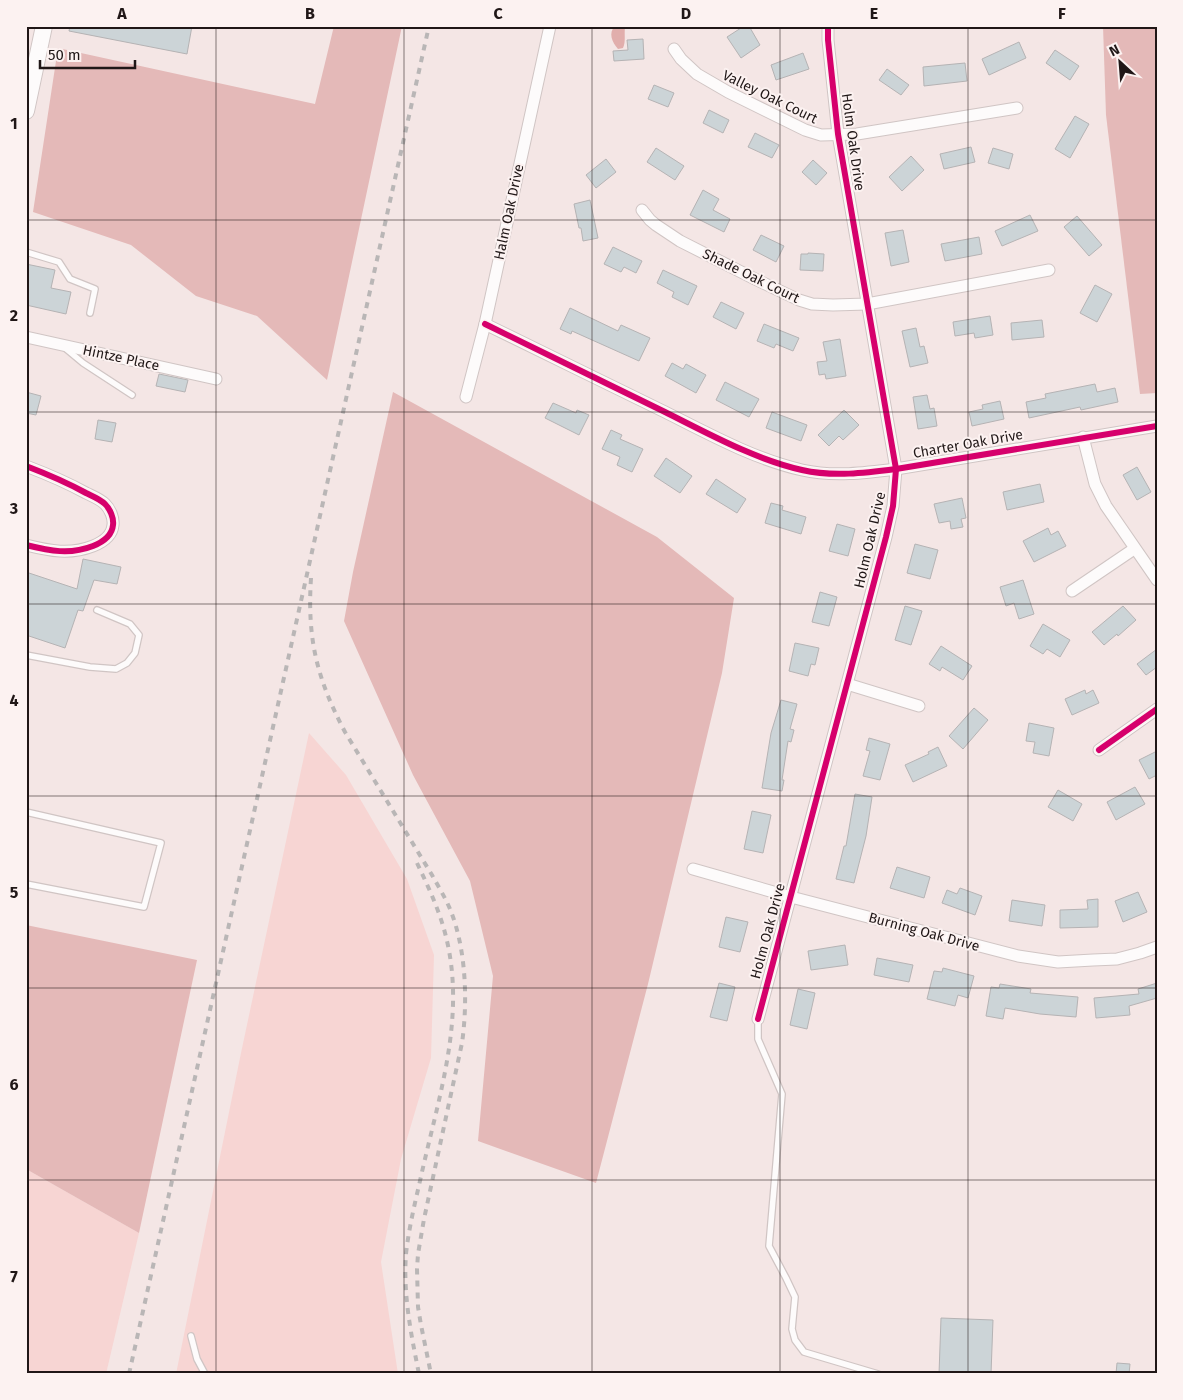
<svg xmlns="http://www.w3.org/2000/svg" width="1183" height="1400" font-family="'Fira Sans',sans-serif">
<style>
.green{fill:#f7d5d3}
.forest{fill:#e4b9b8}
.water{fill:#e1aeac}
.building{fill:#ccd4d7;stroke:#b5b3b4}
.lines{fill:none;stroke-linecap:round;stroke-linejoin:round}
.service-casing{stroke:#d0c5c4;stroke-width:8}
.minor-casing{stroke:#d0c5c4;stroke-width:13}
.secondary-casing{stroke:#d0c5c4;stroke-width:18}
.service{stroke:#fdfbfb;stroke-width:5.5}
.minor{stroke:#fdfbfb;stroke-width:11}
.secondary{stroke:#fdfbfb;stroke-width:16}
.rail{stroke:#b9b6b6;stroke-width:4;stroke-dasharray:6 6;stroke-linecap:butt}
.cycleway-casing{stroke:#fcf2f1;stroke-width:9}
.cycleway{stroke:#d6006c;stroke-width:6}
.grid{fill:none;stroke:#201717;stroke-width:1;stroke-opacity:0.55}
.labels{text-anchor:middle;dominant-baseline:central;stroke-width:4;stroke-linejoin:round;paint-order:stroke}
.street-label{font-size:14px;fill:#201717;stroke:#fcf2f1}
.neatline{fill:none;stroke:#201717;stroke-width:2}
.grid-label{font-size:16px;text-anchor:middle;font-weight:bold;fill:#201717}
</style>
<rect width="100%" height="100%" fill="#f4e6e5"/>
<g class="green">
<polygon points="309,733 346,775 407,879 434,955 431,1058 401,1159 381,1262 398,1374 176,1374 241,1053"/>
<polygon points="26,1169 139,1233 106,1374 26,1374"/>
</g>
<g class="forest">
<polygon points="334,26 402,26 327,380 257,316 196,296 131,245 33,212 58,48 315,104"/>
<polygon points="1103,26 1157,26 1157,393 1140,394 1106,115"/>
<polygon points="393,392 657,537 734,598 722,673 648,984 596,1183 478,1141 493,976 470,881 413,775 344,621 353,572"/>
<polygon points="26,925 197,960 139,1233 26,1169"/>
</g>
<path class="water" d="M 615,26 L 625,27 C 624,35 626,41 623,48 L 618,49 C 612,42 608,33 615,26 Z"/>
<g class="building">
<polygon points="70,26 192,26 187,54 69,31"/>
<polygon points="744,26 749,26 760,45 741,58 727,37"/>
<polygon points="643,39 644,59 614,61 613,51 628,50 627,40"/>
<polygon points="1019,42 1026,58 989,75 982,59"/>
<polygon points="1055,50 1079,66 1070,80 1046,63"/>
<polygon points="803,53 809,69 776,80 771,65"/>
<polygon points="965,63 967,81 924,86 923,67"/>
<polygon points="887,69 909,85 901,95 879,80"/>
<polygon points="654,85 674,93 668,107 648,99"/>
<polygon points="709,110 729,120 723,133 703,123"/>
<polygon points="1075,116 1089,124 1070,158 1055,149"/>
<polygon points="755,133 779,145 772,158 748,147"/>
<polygon points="971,147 975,162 944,169 940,154"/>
<polygon points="656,148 684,166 675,180 647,162"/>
<polygon points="993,148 1013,154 1009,169 988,163"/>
<polygon points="911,156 924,170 902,191 889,177"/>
<polygon points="606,159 616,172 596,188 586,175"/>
<polygon points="813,160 827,173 816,185 802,172"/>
<polygon points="703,190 719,199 713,210 730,219 724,232 690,215"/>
<polygon points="590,200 598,238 583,241 581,228 579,228 574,204"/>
<polygon points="1030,215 1038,231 1002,246 995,231"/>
<polygon points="1077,216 1102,245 1089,256 1064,227"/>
<polygon points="903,230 909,262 891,266 885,233"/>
<polygon points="761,235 784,246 776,262 753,250"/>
<polygon points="979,237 982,254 945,261 941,244"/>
<polygon points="613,247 642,261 636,273 624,267 621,272 604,264"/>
<polygon points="808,253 824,254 823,271 800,270 801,254 808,254"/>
<polygon points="26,264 55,270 51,288 71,292 66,314 26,305"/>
<polygon points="663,270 697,286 688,305 672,297 674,292 657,283"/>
<polygon points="1095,285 1112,294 1097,322 1080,313"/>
<polygon points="721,302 744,313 736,329 713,317"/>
<polygon points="570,308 618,331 621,325 650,338 639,361 572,331 571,334 560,329"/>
<polygon points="990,316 993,335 975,338 974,333 955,336 953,322"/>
<polygon points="1042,320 1044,337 1012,340 1011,323"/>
<polygon points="764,324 799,338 793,351 776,344 774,348 757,341"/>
<polygon points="916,328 920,347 924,346 928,363 910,367 902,331"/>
<polygon points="840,339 846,376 826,379 825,374 819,375 817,362 827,361 823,342"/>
<polygon points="672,363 683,369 686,364 706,375 696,393 665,376"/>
<polygon points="159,374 188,380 185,392 156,386"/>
<polygon points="725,382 759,399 749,417 716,400"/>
<polygon points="1095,384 1097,392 1115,388 1118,402 1081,410 1080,407 1029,418 1026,402 1046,398 1045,394"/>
<polygon points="26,392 41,396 36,415 26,413"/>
<polygon points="927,395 930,409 934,408 937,426 918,429 913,397"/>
<polygon points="1000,401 1004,419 972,426 969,412 983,409 982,405"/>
<polygon points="553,403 576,413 577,410 589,415 579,435 545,418"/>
<polygon points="844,410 859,425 843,440 839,436 829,446 818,435"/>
<polygon points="772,412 807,425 801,441 766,428"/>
<polygon points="98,420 116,423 112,442 95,439"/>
<polygon points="611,430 622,435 620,439 643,449 632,472 617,465 620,457 602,449"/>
<polygon points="666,458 692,476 680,493 654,476"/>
<polygon points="1137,467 1151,492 1137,500 1123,475"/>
<polygon points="716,479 746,499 737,513 706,494"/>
<polygon points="1040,484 1044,502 1007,510 1003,492"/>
<polygon points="962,498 966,518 961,519 963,527 951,529 950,521 939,523 934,504"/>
<polygon points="771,503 783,506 782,510 806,517 801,534 765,523"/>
<polygon points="837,524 855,529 848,556 829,551"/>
<polygon points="1048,528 1051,535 1058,531 1066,546 1034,562 1023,541"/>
<polygon points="915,544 938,550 930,579 907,573"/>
<polygon points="83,559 121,567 117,584 94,580 83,611 78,610 65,648 26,635 26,572 77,589"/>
<polygon points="1023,580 1034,614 1019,619 1014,603 1006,606 1000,587"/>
<polygon points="820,592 837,597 829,626 812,622"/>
<polygon points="905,606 922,611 911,645 895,640"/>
<polygon points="1123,606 1136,620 1118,636 1117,634 1104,645 1092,632"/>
<polygon points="1043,624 1070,640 1060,657 1047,649 1043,654 1030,646"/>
<polygon points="795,643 819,648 815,665 811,664 808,676 789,671"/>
<polygon points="941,646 972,666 963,680 942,667 940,671 929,664"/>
<polygon points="1157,649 1157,667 1146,675 1137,664"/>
<polygon points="1085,690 1086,694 1093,690 1099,703 1072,715 1065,699"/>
<polygon points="781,700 797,704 790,729 794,730 791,742 788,741 782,780 784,780 782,791 762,788 771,733"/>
<polygon points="974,708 988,720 963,749 949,736"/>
<polygon points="1029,723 1054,728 1049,756 1033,753 1035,742 1026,741"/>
<polygon points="869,738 890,744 880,780 863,776 870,751 866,750"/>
<polygon points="938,747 947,766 913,782 905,765 929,754 928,752"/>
<polygon points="1157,751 1157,775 1149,779 1139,760"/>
<polygon points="1135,787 1145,804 1116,820 1107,802"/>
<polygon points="1058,790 1082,804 1073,821 1048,807"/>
<polygon points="855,794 872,797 866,836 854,883 836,879 844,846 846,846"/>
<polygon points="752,811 771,815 763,853 744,849"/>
<polygon points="897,867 930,877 924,898 890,888"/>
<polygon points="960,888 982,896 975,915 942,903 947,890 957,894"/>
<polygon points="1138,892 1147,912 1123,922 1115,901"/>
<polygon points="1098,899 1098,927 1060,928 1060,910 1088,909 1087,900"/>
<polygon points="1012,900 1045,905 1042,926 1009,921"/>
<polygon points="726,917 748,922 740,952 719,947"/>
<polygon points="845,945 848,965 811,970 808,951"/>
<polygon points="877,958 913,965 909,982 874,975"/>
<polygon points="943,968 974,976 968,998 958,995 955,1006 927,999 934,971 942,972"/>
<polygon points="719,983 735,987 727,1021 710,1017"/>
<polygon points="1157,983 1157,998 1129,1006 1130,1015 1096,1018 1094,998 1139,994 1138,989"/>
<polygon points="1000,984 1031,989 1030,993 1078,997 1076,1017 1040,1014 1005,1008 1003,1019 986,1016 991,987 999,988"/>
<polygon points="798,989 815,993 807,1029 790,1025"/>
<polygon points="941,1318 993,1320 991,1374 939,1374"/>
<polygon points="1117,1363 1130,1364 1129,1374 1116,1374"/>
</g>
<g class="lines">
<defs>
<g id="service">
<polyline points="26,252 59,262 70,279 95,289 90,313"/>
<polyline points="65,348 83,363 132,395"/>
<polyline points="26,655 90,667 116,669 127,663 135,653 139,635 130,624 97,610"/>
<polyline points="26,812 161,843 144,907 26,884"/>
<polyline points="758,1019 758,1039 782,1094 769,1246 786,1278 795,1297 792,1329 795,1340 804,1352 878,1374"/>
<polyline points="191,1336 197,1359 205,1374"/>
</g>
<g id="minor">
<polyline points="674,49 681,59 697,74 728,92 805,130 821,135 857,134 1017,108"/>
<polyline points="642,210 650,220 656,225 680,241 755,279 799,300 812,304 833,305 867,304 1049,270"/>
<path d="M 485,324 C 545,353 605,383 665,412 C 709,434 754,459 802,470 C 833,477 865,473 896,469 L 1157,426"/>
<polyline points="26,337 216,379"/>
<polyline points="466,397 485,324 550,26"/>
<polyline points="1083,437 1095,484 1106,506 1157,580"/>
<path d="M 26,466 C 47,474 66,482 86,493 C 92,496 100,499 105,504 C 110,509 114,518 113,525 C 112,536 103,542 93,546 C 70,555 50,551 26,545"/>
<polyline points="1072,591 1134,549"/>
<polyline points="847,684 919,706"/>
<polyline points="1099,750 1157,709"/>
<polyline points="693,869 791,897 1018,956 1058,962 1093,960 1117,959 1140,953 1157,947"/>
<polyline points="758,1019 886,537 893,506 896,469 838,134 828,40 828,26"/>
</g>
<polyline id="secondary" points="26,111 44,26"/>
</defs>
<use href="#service" class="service-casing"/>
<use href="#minor" class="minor-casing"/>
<use href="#secondary" class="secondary-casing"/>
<use href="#service" class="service"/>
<use href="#minor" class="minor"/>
<use href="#secondary" class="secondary"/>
<g class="rail">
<path d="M 311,578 C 307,639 317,679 345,732 L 432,875 C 438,886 445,897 450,909 C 466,948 468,1001 462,1043 L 424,1219 L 418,1254 L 417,1269 L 418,1307 L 421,1325 L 431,1374"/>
<path d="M 417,863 C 429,888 441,914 447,941 C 465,1019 439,1096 422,1172 C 416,1199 409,1226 406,1254 C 403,1295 411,1334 419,1374"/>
<polyline points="129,1374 429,26"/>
</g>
<defs>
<g id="cycleway">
<path d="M 485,324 C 545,353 605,383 665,412 C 709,434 754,459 802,470 C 833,477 865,473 896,469 L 1157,426"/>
<path d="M 26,466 C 47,474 66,482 86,493 C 92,496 100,499 105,504 C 110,509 114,518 113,525 C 112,536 103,542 93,546 C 70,555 50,551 26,545"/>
<polyline points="1099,750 1157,709"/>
<polyline points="758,1019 886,537 893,506 896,469 838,134 828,40 828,26"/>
</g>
</defs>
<use href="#cycleway" class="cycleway-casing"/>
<use href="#cycleway" class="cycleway"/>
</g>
<path class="grid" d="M 216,26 L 216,1374M 404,26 L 404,1374M 592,26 L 592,1374M 780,26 L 780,1374M 968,26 L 968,1374M 26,220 L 1157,220M 26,412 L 1157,412M 26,604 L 1157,604M 26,796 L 1157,796M 26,988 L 1157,988M 26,1180 L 1157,1180"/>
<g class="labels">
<g class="street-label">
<text transform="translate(770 97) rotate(26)">Valley Oak Court</text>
<text transform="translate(853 142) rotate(82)">Holm Oak Drive</text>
<text transform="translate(509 212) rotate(-78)">Halm Oak Drive</text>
<text transform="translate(751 276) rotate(26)">Shade Oak Court</text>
<text transform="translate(121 358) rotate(12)">Hintze Place</text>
<text transform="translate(968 444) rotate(-10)">Charter Oak Drive</text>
<text transform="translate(870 540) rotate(-77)">Holm Oak Drive</text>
<text transform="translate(768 931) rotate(-75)">Holm Oak Drive</text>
<text transform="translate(924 932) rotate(15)">Burning Oak Drive</text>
</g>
</g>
<rect width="1183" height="1400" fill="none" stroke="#fcf2f1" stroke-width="55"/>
<g transform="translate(1120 62) rotate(334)" stroke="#fcf2f1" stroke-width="4" paint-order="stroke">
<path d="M0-4L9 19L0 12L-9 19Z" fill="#201717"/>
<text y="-8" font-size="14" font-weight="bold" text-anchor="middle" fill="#201717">N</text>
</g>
<path d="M40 60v8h95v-8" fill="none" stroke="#201717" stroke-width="2.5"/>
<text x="48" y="60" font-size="15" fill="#201717" stroke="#fcf2f1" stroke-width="4" paint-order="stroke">50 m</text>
<rect x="28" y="28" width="1128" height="1344" class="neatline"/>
<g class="grid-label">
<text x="122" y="19">A</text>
<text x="310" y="19">B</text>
<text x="498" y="19">C</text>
<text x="686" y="19">D</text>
<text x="874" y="19">E</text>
<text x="1062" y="19">F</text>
<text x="14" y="129">1</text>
<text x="14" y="321">2</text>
<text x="14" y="514">3</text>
<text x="14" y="706">4</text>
<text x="14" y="898">5</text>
<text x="14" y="1090">6</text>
<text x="14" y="1282">7</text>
</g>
</svg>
